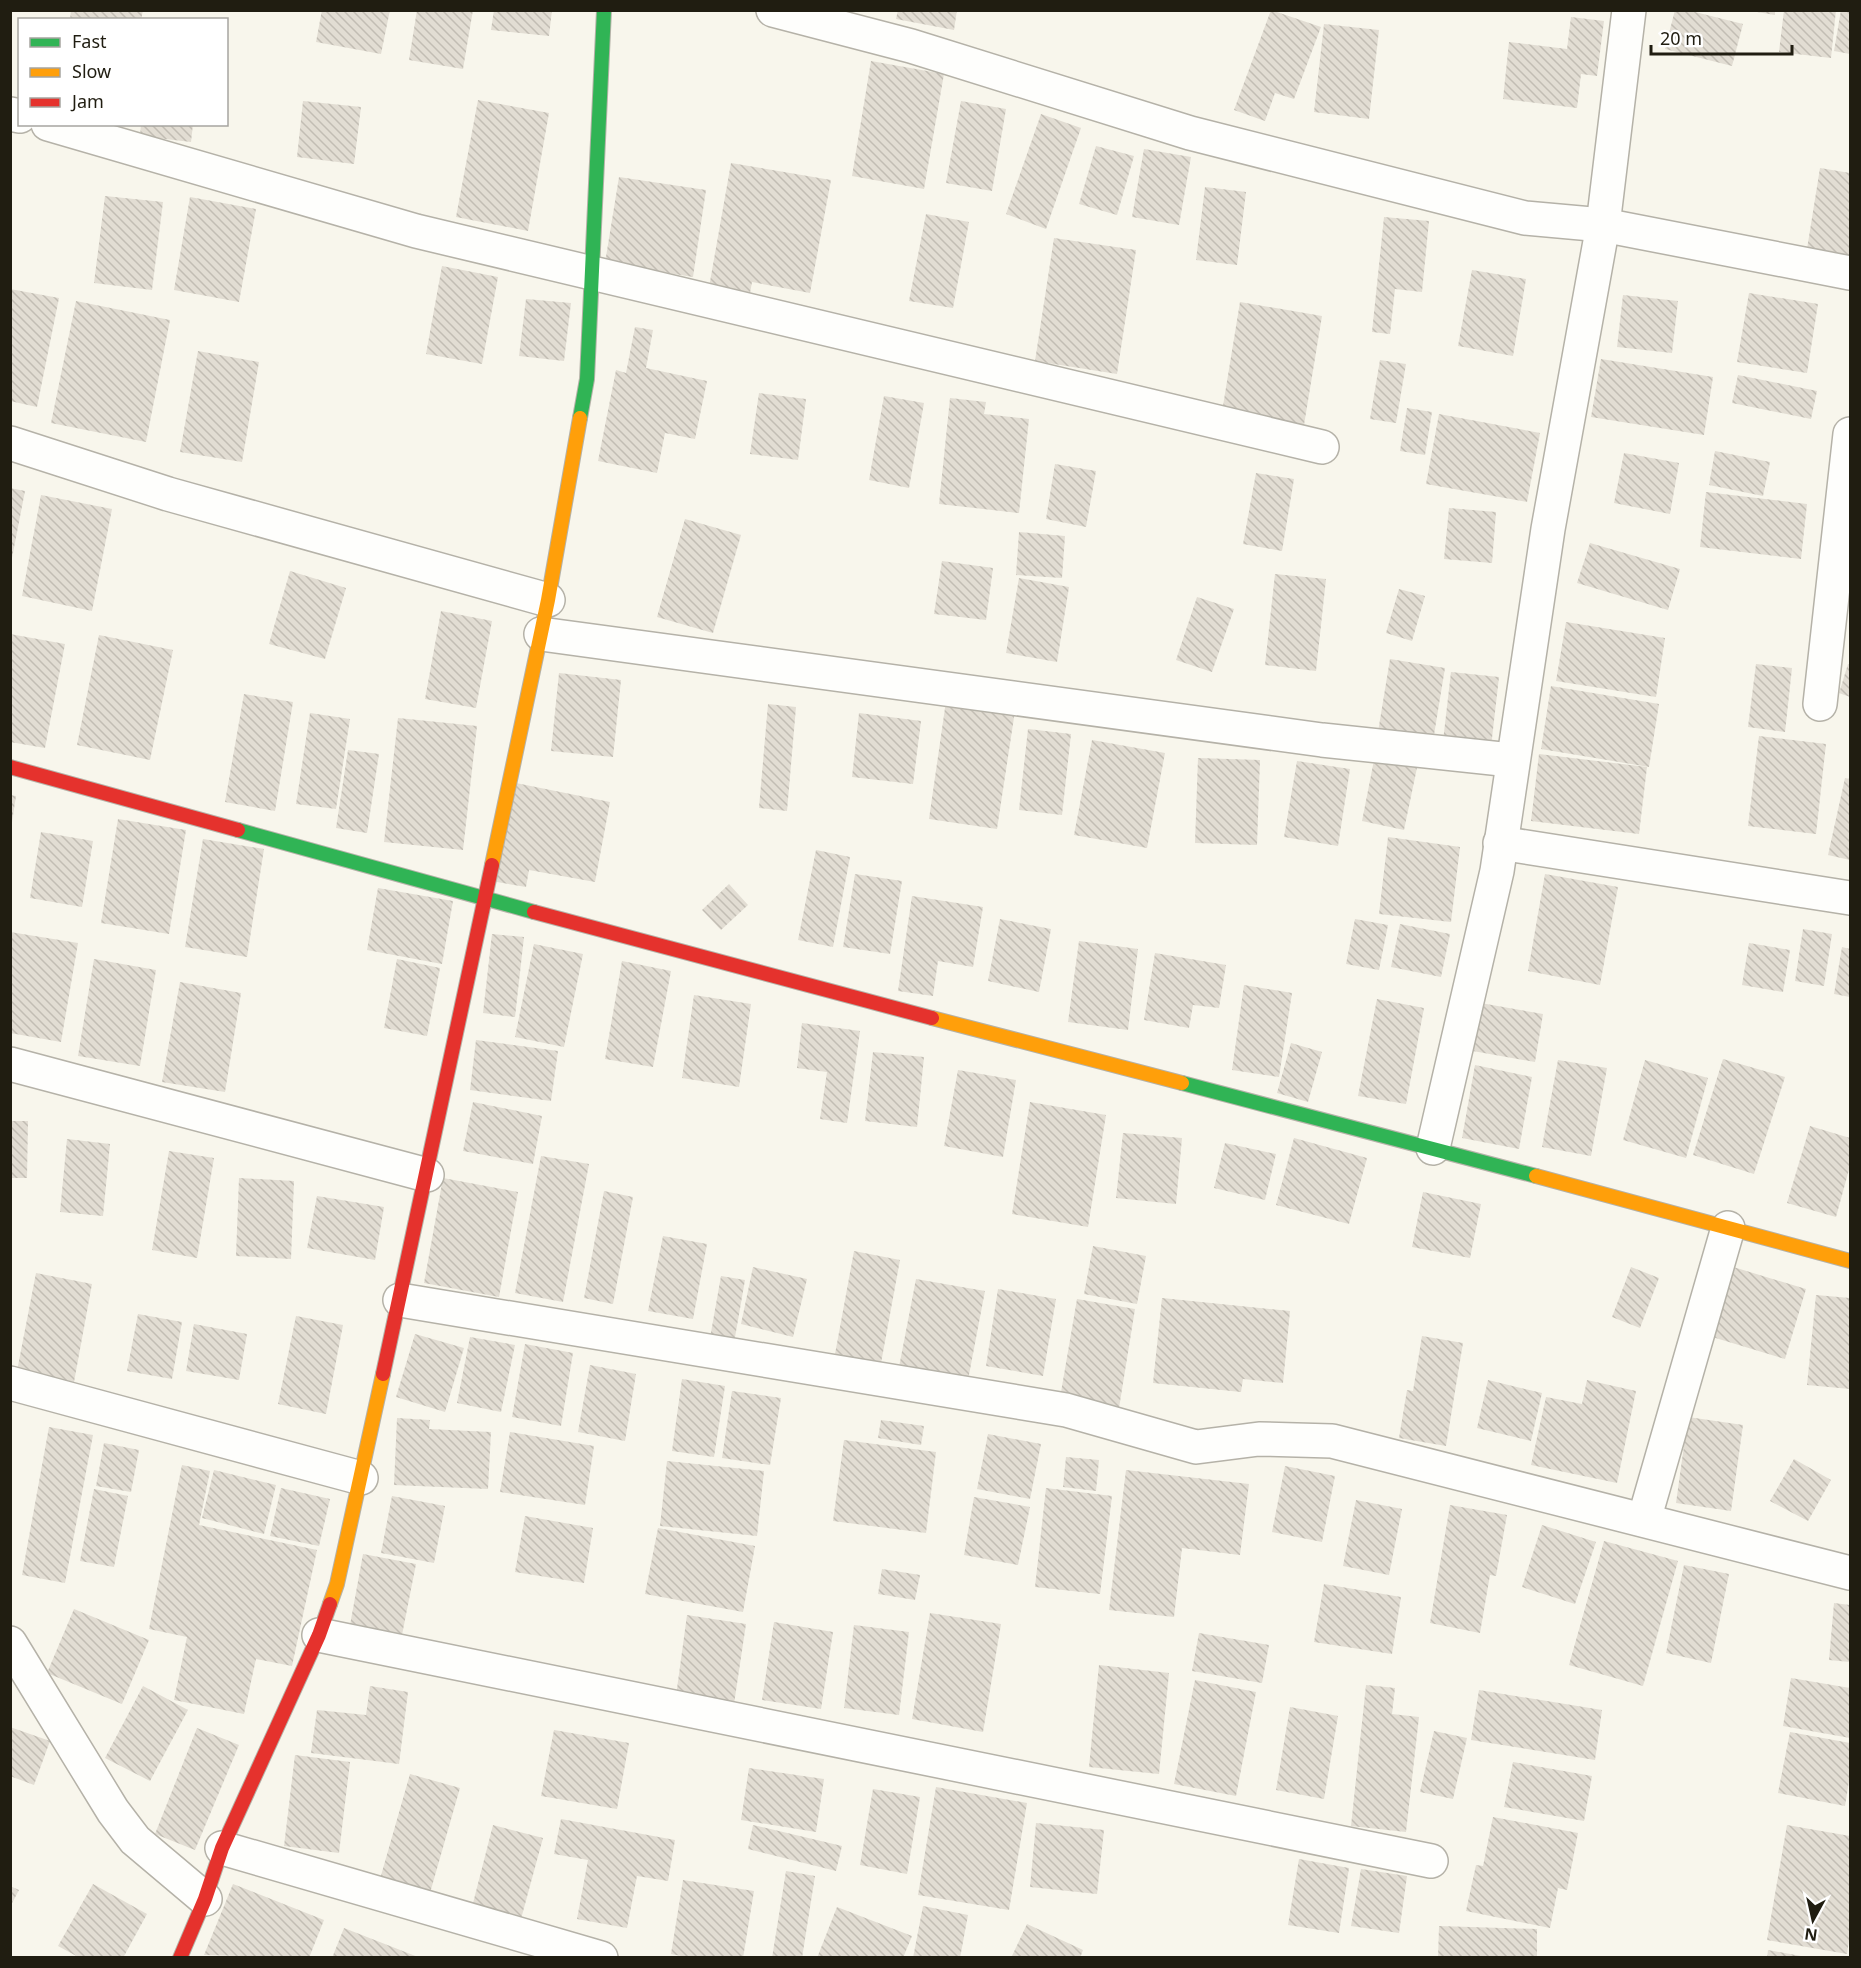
<svg xmlns="http://www.w3.org/2000/svg" width="1861" height="1968" font-family="'Noto Sans',sans-serif">
<style>
.building{fill:url(#building-back-hatch)}
.lines{fill:none;stroke-linecap:round;stroke-linejoin:round}
.street-casing{stroke:#b5b2a8;stroke-width:36}
.fast-casing{stroke:#b5b2a8;stroke-width:16}
.slow-casing{stroke:#b5b2a8;stroke-width:16}
.jam-casing{stroke:#b5b2a8;stroke-width:16}
.street{stroke:#fefefc;stroke-width:33}
.fast{stroke:#30b455;stroke-width:14}
.slow{stroke:#ff9f0a;stroke-width:14}
.jam{stroke:#e5322d;stroke-width:14}
</style>
<defs>
<pattern id="building-back-hatch" width="6" height="6" patternUnits="userSpaceOnUse" patternTransform="scale(1.5)"><rect width="6" height="6" fill="#e2ddd3"/><path d="M-1 5l2 2M0 0l6 6M5-1l2 2" fill="none" stroke="#c2bdb4"/></pattern>
</defs>
<rect width="100%" height="100%" fill="#f8f6ec"/>
<g class="building">
<polygon points="71,10 143,10 141,20 70,20"/>
<polygon points="322,10 390,10 381,54 316,42"/>
<polygon points="417,10 473,10 463,69 409,60"/>
<polygon points="494,10 552,10 549,36 491,30"/>
<polygon points="898,10 957,10 954,30 896,19"/>
<polygon points="1271,10 1321,27 1294,99 1275,93 1265,121 1234,110"/>
<polygon points="1675,10 1687,10 1743,24 1732,66 1665,49"/>
<polygon points="1745,10 1775,10 1775,15"/>
<polygon points="1784,10 1836,10 1831,58 1779,52"/>
<polygon points="1841,10 1850,10 1850,54 1834,51"/>
<polygon points="1571,17 1604,21 1597,76 1581,74 1577,108 1503,99 1509,42 1567,49"/>
<polygon points="1324,24 1379,30 1369,119 1314,112"/>
<polygon points="871,61 944,74 924,189 852,176"/>
<polygon points="478,100 549,113 528,231 456,217"/>
<polygon points="303,101 361,107 354,164 297,157"/>
<polygon points="961,101 1006,109 992,191 946,183"/>
<polygon points="1041,114 1081,128 1046,229 1006,214"/>
<polygon points="141,124 193,124 191,142 140,136"/>
<polygon points="1096,146 1134,156 1117,215 1079,204"/>
<polygon points="1144,149 1191,157 1179,225 1132,217"/>
<polygon points="731,163 831,180 810,293 752,282 749,299 708,293"/>
<polygon points="1820,168 1850,173 1850,257 1807,249"/>
<polygon points="619,177 706,190 693,277 605,263"/>
<polygon points="1205,187 1246,192 1237,265 1196,260"/>
<polygon points="105,196 163,202 152,290 94,283"/>
<polygon points="190,197 256,209 239,302 174,290"/>
<polygon points="926,214 969,222 953,308 909,301"/>
<polygon points="1384,217 1429,221 1422,292 1395,289 1390,334 1372,332"/>
<polygon points="1054,238 1136,250 1117,374 1035,361"/>
<polygon points="442,266 498,277 482,364 426,354"/>
<polygon points="1472,270 1526,279 1513,356 1458,346"/>
<polygon points="10,289 59,298 37,407 10,401"/>
<polygon points="1749,293 1818,304 1807,373 1737,362"/>
<polygon points="1623,295 1678,301 1672,353 1617,347"/>
<polygon points="526,299 571,303 564,361 519,356"/>
<polygon points="76,301 170,320 146,442 51,423"/>
<polygon points="1240,302 1322,316 1303,431 1221,418"/>
<polygon points="635,327 653,330 646,368 707,381 695,439 665,433 657,473 598,461 616,370 626,373"/>
<polygon points="198,351 259,362 242,462 180,452"/>
<polygon points="1601,359 1713,377 1704,435 1591,417"/>
<polygon points="1380,360 1406,364 1396,423 1370,419"/>
<polygon points="1738,375 1817,391 1811,419 1732,403"/>
<polygon points="759,393 806,399 798,460 750,454"/>
<polygon points="884,396 924,403 909,488 869,480"/>
<polygon points="950,398 986,402 984,414 1029,419 1019,513 939,504"/>
<polygon points="1407,408 1432,412 1425,455 1400,451"/>
<polygon points="1439,414 1540,433 1527,502 1426,484"/>
<polygon points="1715,451 1770,462 1763,496 1709,485"/>
<polygon points="1624,453 1679,463 1670,514 1614,503"/>
<polygon points="1055,464 1096,471 1086,527 1046,519"/>
<polygon points="1256,473 1294,479 1282,551 1243,544"/>
<polygon points="10,488 25,491 12,558 10,558"/>
<polygon points="1706,492 1807,504 1801,559 1700,547"/>
<polygon points="41,495 112,509 92,611 22,596"/>
<polygon points="1449,508 1496,512 1492,563 1444,559"/>
<polygon points="685,519 741,535 713,633 657,617"/>
<polygon points="1019,532 1065,536 1062,578 1016,575"/>
<polygon points="1590,543 1680,569 1668,610 1577,583"/>
<polygon points="942,561 993,568 986,620 934,614"/>
<polygon points="290,571 346,588 325,659 269,644"/>
<polygon points="1275,574 1326,579 1316,671 1265,665"/>
<polygon points="1019,578 1069,587 1057,662 1006,653"/>
<polygon points="1399,589 1425,596 1412,641 1386,633"/>
<polygon points="1197,597 1234,609 1212,672 1176,660"/>
<polygon points="441,611 492,621 476,708 425,699"/>
<polygon points="1566,622 1665,638 1656,697 1556,681"/>
<polygon points="10,634 65,644 45,748 10,742"/>
<polygon points="99,635 173,650 150,760 77,745"/>
<polygon points="1390,659 1445,668 1432,747 1377,738"/>
<polygon points="1756,664 1792,668 1785,732 1748,727"/>
<polygon points="1848,664 1850,664 1850,697 1839,693"/>
<polygon points="1451,672 1499,677 1491,747 1443,741"/>
<polygon points="559,673 621,680 613,757 551,751"/>
<polygon points="1551,686 1659,704 1649,767 1541,749"/>
<polygon points="244,694 293,702 275,811 225,802"/>
<polygon points="946,701 1015,711 997,829 929,819"/>
<polygon points="768,704 796,707 787,811 759,808"/>
<polygon points="310,713 350,719 336,809 296,804"/>
<polygon points="859,713 921,721 913,784 852,777"/>
<polygon points="398,718 477,726 463,850 384,842"/>
<polygon points="1028,729 1071,734 1062,815 1019,810"/>
<polygon points="1759,736 1826,744 1816,834 1748,826"/>
<polygon points="1092,740 1165,753 1147,848 1074,835"/>
<polygon points="348,750 379,754 367,833 336,828"/>
<polygon points="1539,754 1647,767 1639,834 1531,821"/>
<polygon points="1375,755 1418,763 1404,830 1362,821"/>
<polygon points="1198,758 1260,760 1257,845 1195,843"/>
<polygon points="1297,761 1350,769 1338,846 1284,837"/>
<polygon points="1845,778 1850,779 1850,860 1828,855"/>
<polygon points="511,782 610,802 595,882 529,870 526,887 491,881"/>
<polygon points="10,795 16,796 12,822 10,822"/>
<polygon points="118,819 186,830 169,934 101,923"/>
<polygon points="41,832 93,841 82,907 30,898"/>
<polygon points="1388,837 1460,847 1451,922 1379,914"/>
<polygon points="203,839 264,849 247,957 185,947"/>
<polygon points="816,850 850,857 833,947 798,940"/>
<polygon points="855,874 902,881 890,954 843,947"/>
<polygon points="1545,874 1618,887 1600,985 1528,971"/>
<polygon points="729,884 748,905 721,930 702,910"/>
<polygon points="378,888 453,901 442,964 367,950"/>
<polygon points="912,896 983,907 973,967 938,961 933,996 898,991"/>
<polygon points="1000,919 1051,929 1039,992 988,981"/>
<polygon points="1355,919 1388,925 1379,970 1346,964"/>
<polygon points="1400,924 1450,934 1441,977 1391,967"/>
<polygon points="1803,929 1832,934 1824,986 1795,981"/>
<polygon points="10,932 78,943 61,1042 10,1033"/>
<polygon points="492,934 524,937 515,1017 483,1013"/>
<polygon points="1079,941 1138,949 1128,1030 1068,1022"/>
<polygon points="1749,943 1790,950 1783,992 1742,985"/>
<polygon points="534,944 583,954 564,1047 515,1037"/>
<polygon points="1842,947 1850,949 1850,997 1834,994"/>
<polygon points="1155,953 1226,965 1219,1008 1193,1005 1189,1028 1144,1020"/>
<polygon points="94,959 156,970 140,1066 78,1056"/>
<polygon points="397,959 440,968 427,1036 384,1028"/>
<polygon points="622,961 671,971 653,1067 605,1059"/>
<polygon points="180,982 241,993 225,1092 162,1082"/>
<polygon points="1244,985 1292,993 1279,1077 1232,1070"/>
<polygon points="694,995 751,1004 739,1087 682,1078"/>
<polygon points="1377,999 1424,1008 1406,1104 1358,1096"/>
<polygon points="1475,1002 1543,1014 1535,1062 1467,1050"/>
<polygon points="802,1023 860,1031 847,1123 820,1119 827,1072 797,1068"/>
<polygon points="476,1040 558,1051 551,1101 470,1090"/>
<polygon points="1291,1043 1322,1052 1308,1102 1277,1093"/>
<polygon points="873,1052 924,1057 917,1127 865,1121"/>
<polygon points="1723,1059 1785,1077 1754,1174 1693,1155"/>
<polygon points="1558,1060 1607,1068 1591,1156 1542,1147"/>
<polygon points="1645,1060 1708,1078 1686,1158 1623,1140"/>
<polygon points="1475,1065 1532,1077 1519,1149 1462,1138"/>
<polygon points="958,1070 1016,1080 1003,1157 944,1146"/>
<polygon points="473,1102 542,1116 533,1164 463,1151"/>
<polygon points="1030,1102 1106,1115 1088,1227 1012,1214"/>
<polygon points="10,1121 28,1121 27,1178 10,1178"/>
<polygon points="1810,1126 1850,1138 1850,1166 1836,1217 1787,1203"/>
<polygon points="1123,1133 1182,1138 1176,1204 1116,1198"/>
<polygon points="1294,1138 1367,1158 1349,1224 1276,1205"/>
<polygon points="67,1139 110,1144 103,1216 60,1212"/>
<polygon points="1225,1143 1276,1154 1265,1200 1214,1188"/>
<polygon points="169,1151 214,1158 197,1258 152,1250"/>
<polygon points="541,1156 589,1164 563,1302 515,1293"/>
<polygon points="239,1178 294,1181 291,1259 236,1256"/>
<polygon points="443,1178 518,1192 499,1297 424,1283"/>
<polygon points="604,1191 633,1197 613,1304 584,1298"/>
<polygon points="1423,1192 1481,1204 1470,1258 1412,1247"/>
<polygon points="317,1196 384,1207 375,1260 307,1248"/>
<polygon points="663,1236 707,1244 693,1319 648,1311"/>
<polygon points="1093,1246 1146,1256 1137,1304 1084,1294"/>
<polygon points="854,1251 900,1260 879,1374 833,1365"/>
<polygon points="1730,1266 1806,1289 1785,1359 1709,1336"/>
<polygon points="753,1267 807,1279 793,1337 741,1324"/>
<polygon points="1631,1267 1659,1278 1640,1328 1612,1317"/>
<polygon points="36,1273 92,1284 74,1382 17,1371"/>
<polygon points="721,1276 745,1280 734,1343 710,1338"/>
<polygon points="916,1279 985,1291 968,1380 899,1367"/>
<polygon points="998,1289 1056,1299 1043,1376 986,1366"/>
<polygon points="1816,1295 1850,1298 1850,1389 1807,1385"/>
<polygon points="1162,1298 1290,1311 1283,1383 1243,1379 1241,1392 1153,1383"/>
<polygon points="1077,1299 1135,1309 1119,1408 1060,1398"/>
<polygon points="138,1314 182,1322 172,1379 127,1371"/>
<polygon points="296,1316 343,1325 326,1414 278,1404"/>
<polygon points="194,1324 247,1334 239,1380 186,1371"/>
<polygon points="415,1334 464,1348 445,1412 396,1397"/>
<polygon points="1422,1336 1463,1343 1446,1446 1399,1438 1407,1390 1413,1391"/>
<polygon points="470,1337 515,1345 501,1412 457,1403"/>
<polygon points="525,1344 573,1353 561,1426 512,1417"/>
<polygon points="590,1365 636,1374 625,1441 578,1432"/>
<polygon points="682,1379 725,1386 714,1457 672,1451"/>
<polygon points="1488,1380 1542,1393 1531,1441 1477,1428"/>
<polygon points="1587,1380 1636,1391 1617,1483 1531,1465 1546,1397 1582,1404"/>
<polygon points="732,1391 781,1398 770,1465 722,1458"/>
<polygon points="1688,1417 1743,1425 1731,1511 1676,1503"/>
<polygon points="397,1418 430,1420 429,1429 491,1432 488,1489 394,1485"/>
<polygon points="881,1420 924,1426 921,1445 878,1438"/>
<polygon points="49,1427 93,1435 65,1583 22,1575"/>
<polygon points="510,1432 594,1446 585,1505 500,1492"/>
<polygon points="988,1434 1041,1444 1030,1499 977,1489"/>
<polygon points="844,1440 936,1452 926,1533 833,1521"/>
<polygon points="104,1443 139,1450 131,1492 96,1486"/>
<polygon points="1066,1457 1099,1460 1096,1491 1063,1487"/>
<polygon points="1794,1459 1831,1480 1808,1521 1770,1501"/>
<polygon points="667,1461 764,1471 757,1536 660,1526"/>
<polygon points="182,1465 210,1471 199,1525 317,1550 292,1666 256,1659 244,1714 174,1700 187,1637 149,1629"/>
<polygon points="1285,1466 1335,1476 1322,1542 1272,1532"/>
<polygon points="214,1470 276,1485 264,1534 202,1518"/>
<polygon points="1126,1470 1249,1484 1240,1555 1182,1548 1174,1617 1109,1610"/>
<polygon points="281,1488 330,1499 319,1546 270,1536"/>
<polygon points="1046,1488 1112,1496 1100,1594 1035,1587"/>
<polygon points="94,1489 128,1496 114,1567 80,1561"/>
<polygon points="392,1496 445,1506 434,1563 381,1553"/>
<polygon points="974,1497 1030,1507 1018,1565 964,1555"/>
<polygon points="1356,1500 1402,1509 1389,1575 1343,1566"/>
<polygon points="1450,1505 1507,1515 1496,1576 1490,1575 1480,1633 1430,1623"/>
<polygon points="525,1516 593,1528 584,1583 515,1572"/>
<polygon points="1542,1525 1596,1542 1575,1604 1522,1587"/>
<polygon points="658,1528 755,1546 743,1612 645,1594"/>
<polygon points="1604,1541 1678,1561 1643,1686 1569,1665"/>
<polygon points="363,1554 416,1564 402,1635 350,1625"/>
<polygon points="1684,1565 1729,1574 1711,1663 1666,1653"/>
<polygon points="882,1569 920,1575 915,1600 878,1594"/>
<polygon points="1324,1584 1401,1597 1392,1654 1314,1642"/>
<polygon points="1834,1603 1850,1605 1850,1662 1829,1660"/>
<polygon points="74,1609 149,1640 122,1704 47,1673"/>
<polygon points="930,1613 1001,1624 983,1732 912,1719"/>
<polygon points="687,1615 746,1624 734,1704 676,1696"/>
<polygon points="774,1622 833,1632 821,1709 762,1700"/>
<polygon points="854,1625 909,1632 899,1715 844,1708"/>
<polygon points="1199,1633 1269,1645 1262,1683 1192,1671"/>
<polygon points="1099,1665 1169,1673 1159,1774 1089,1767"/>
<polygon points="1791,1678 1850,1688 1850,1738 1783,1726"/>
<polygon points="1195,1680 1256,1692 1236,1796 1174,1784"/>
<polygon points="1366,1685 1395,1688 1392,1714 1419,1717 1406,1832 1351,1826"/>
<polygon points="143,1686 188,1710 150,1781 105,1758"/>
<polygon points="370,1686 408,1692 399,1764 311,1753 317,1710 366,1715"/>
<polygon points="1479,1690 1602,1710 1595,1760 1471,1740"/>
<polygon points="1290,1707 1338,1716 1324,1799 1276,1790"/>
<polygon points="10,1727 50,1741 34,1785 10,1776"/>
<polygon points="197,1728 239,1745 195,1850 155,1834"/>
<polygon points="554,1730 629,1743 617,1809 541,1796"/>
<polygon points="1434,1731 1467,1738 1453,1799 1420,1792"/>
<polygon points="1790,1732 1850,1743 1850,1775 1845,1806 1778,1793"/>
<polygon points="295,1755 350,1762 339,1853 284,1846"/>
<polygon points="1513,1762 1592,1776 1584,1821 1504,1807"/>
<polygon points="749,1768 824,1779 816,1832 741,1820"/>
<polygon points="410,1774 460,1788 430,1893 380,1879"/>
<polygon points="936,1787 1027,1803 1009,1910 918,1895"/>
<polygon points="873,1789 920,1797 907,1874 860,1865"/>
<polygon points="1493,1817 1578,1833 1567,1890 1558,1888 1550,1928 1466,1911 1476,1865 1483,1866"/>
<polygon points="561,1819 675,1840 668,1881 637,1876 627,1928 577,1919 588,1860 554,1854"/>
<polygon points="1036,1823 1104,1830 1097,1894 1030,1887"/>
<polygon points="493,1825 543,1838 521,1919 472,1907"/>
<polygon points="753,1825 842,1846 836,1871 748,1849"/>
<polygon points="1787,1825 1850,1836 1850,1933 1847,1954 1767,1940"/>
<polygon points="1299,1859 1349,1868 1339,1933 1288,1925"/>
<polygon points="1361,1869 1407,1876 1399,1933 1351,1926"/>
<polygon points="786,1871 815,1876 802,1958 772,1958"/>
<polygon points="683,1880 754,1891 743,1958 691,1958 671,1954"/>
<polygon points="93,1884 147,1914 123,1958 80,1958 58,1946"/>
<polygon points="233,1884 324,1920 309,1958 204,1955"/>
<polygon points="10,1886 19,1890 10,1907"/>
<polygon points="923,1906 968,1915 960,1958 913,1958"/>
<polygon points="837,1907 912,1936 903,1958 817,1958"/>
<polygon points="1027,1924 1083,1950 1080,1958 1011,1958"/>
<polygon points="1439,1926 1537,1929 1537,1958 1438,1958"/>
<polygon points="344,1928 418,1957 418,1958 332,1958"/>
<polygon points="1768,1950 1801,1956 1801,1958 1767,1958"/>
</g>
<g class="lines">
<defs>
<g id="street">
<polyline points="773,10 911,46 1190,133 1525,218 1603,225 1850,273"/>
<polyline points="10,114 20,116"/>
<polyline points="48,124 416,231 1322,447"/>
<polyline points="10,443 168,494 548,600"/>
<polyline points="541,634 1322,740 1511,760"/>
<polyline points="1820,704 1850,434"/>
<polyline points="1500,843 1850,898"/>
<polyline points="10,1064 427,1175"/>
<polyline points="1433,1148 1497,871 1548,529 1603,225 1629,10"/>
<polyline points="400,1300 1066,1410 1196,1447 1259,1439 1332,1441 1850,1573"/>
<polyline points="10,1383 361,1478"/>
<polyline points="1644,1520 1728,1228"/>
<polyline points="319,1635 1431,1861"/>
<polyline points="10,1643 113,1811 135,1840 205,1899"/>
<polyline points="222,1848 601,1958"/>
</g>
<g id="fast">
<polyline points="580,418 587,379 604,10"/>
<polyline points="238,830 534,912"/>
<polyline points="1182,1083 1536,1176"/>
</g>
<g id="slow">
<polyline points="492,865 548,600 580,418"/>
<polyline points="932,1018 1182,1083"/>
<polyline points="1536,1176 1850,1261"/>
<polyline points="330,1604 337,1584 383,1374"/>
</g>
<g id="jam">
<polyline points="10,767 238,830"/>
<polyline points="534,912 932,1018"/>
<polyline points="383,1374 492,865"/>
<polyline points="180,1958 205,1899 222,1848 319,1635 330,1604"/>
</g>
</defs>
<use href="#street" class="street-casing"/>
<use href="#fast" class="fast-casing"/>
<use href="#slow" class="slow-casing"/>
<use href="#jam" class="jam-casing"/>
<use href="#street" class="street"/>
<use href="#fast" class="fast"/>
<use href="#slow" class="slow"/>
<use href="#jam" class="jam"/>
</g>
<rect width="1861" height="1968" fill="none" stroke="#201d11" stroke-width="24"/>
<rect x="18" y="18" width="210" height="108" fill="#ffffff" stroke="#a6a5a0" stroke-width="1.5"/>
<rect x="30" y="38" width="30" height="9" fill="#30b455" stroke="#a6a5a0" stroke-width="1.5"/>
<text x="72" y="48" font-size="18" fill="#201d11">Fast</text>
<rect x="30" y="68" width="30" height="9" fill="#ff9f0a" stroke="#a6a5a0" stroke-width="1.5"/>
<text x="72" y="78" font-size="18" fill="#201d11">Slow</text>
<rect x="30" y="98" width="30" height="9" fill="#e5322d" stroke="#a6a5a0" stroke-width="1.5"/>
<text x="72" y="108" font-size="18" fill="#201d11">Jam</text>
<g transform="translate(1813 1920) rotate(188)" stroke="#ffffff" stroke-width="4.5" paint-order="stroke">
<path d="M0-4.5L10 22L0 15L-10 22Z" fill="#201d11"/>
<text y="-9" font-size="16" font-weight="bold" text-anchor="middle" fill="#201d11">N</text>
</g>
<path d="M1651 45v9h141v-9" fill="none" stroke="#201d11" stroke-width="3"/>
<text x="1660" y="45" font-size="18" fill="#201d11" stroke="#ffffff" stroke-width="4.5" paint-order="stroke">20 m</text>
</svg>
